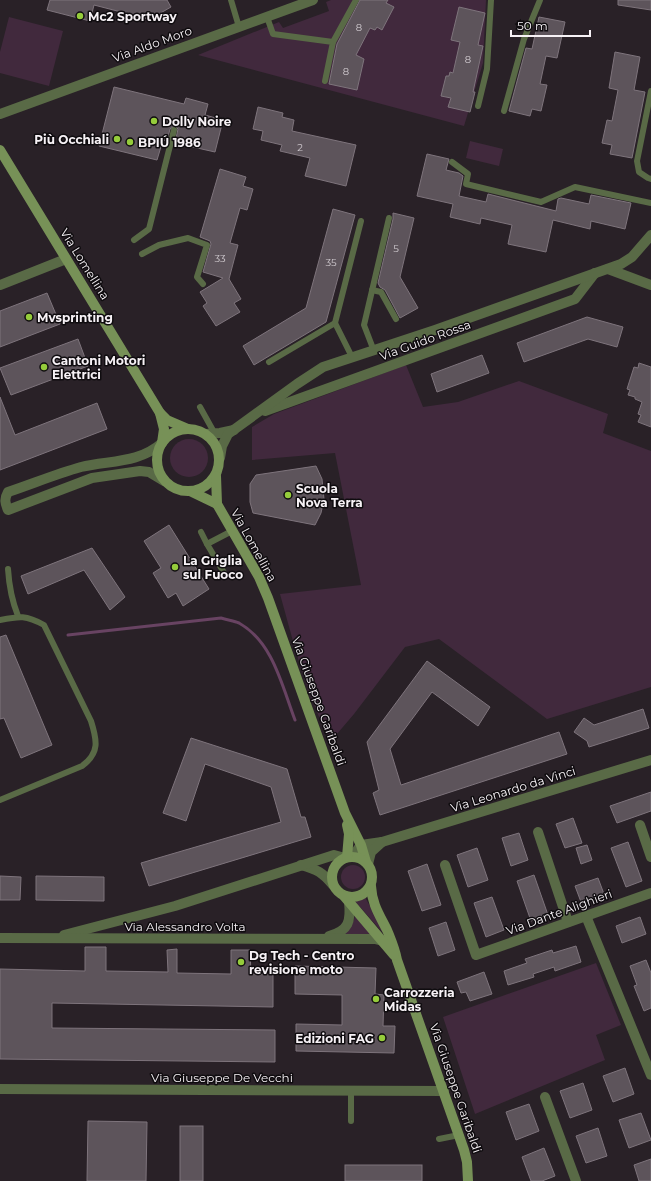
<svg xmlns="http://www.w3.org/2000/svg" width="651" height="1181" font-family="Montserrat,sans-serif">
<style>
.green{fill:#41293d}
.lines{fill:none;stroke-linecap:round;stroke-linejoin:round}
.stream{stroke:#684362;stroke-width:3}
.building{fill:#5d545b;stroke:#7e747c}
.lane{stroke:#596a46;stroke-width:6}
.street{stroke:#596a46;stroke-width:10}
.secondary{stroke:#779157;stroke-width:10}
.poi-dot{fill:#95cc3b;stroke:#0f0c0f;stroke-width:1.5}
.labels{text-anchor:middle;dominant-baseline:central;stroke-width:3;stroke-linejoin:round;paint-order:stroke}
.number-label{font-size:10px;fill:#d0cacf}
.poi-label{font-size:12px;font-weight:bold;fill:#f7f2f6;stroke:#0f0c0f;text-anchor:start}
.street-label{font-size:12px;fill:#f7f2f6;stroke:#0f0c0f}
</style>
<rect width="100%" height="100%" fill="#292127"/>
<g class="green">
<polygon points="331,0 486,0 483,63 464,126 198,55 279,22 283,28 329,11 326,2"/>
<polygon points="9,17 63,31 49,86 0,73 0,52"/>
<polygon points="470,141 503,149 499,166 466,158"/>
<path d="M 406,365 L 423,407 L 458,402 L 519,381 L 608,414 L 603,433 L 651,451 L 651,687 L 547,719 L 439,639 L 405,647 L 354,714 L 331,741 C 306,695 294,644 280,594 L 361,585 L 335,453 L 252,460 L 252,427 L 274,414 Z"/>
<circle cx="189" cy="458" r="19"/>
<circle cx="353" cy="877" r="12"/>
<polygon points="365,897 384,932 383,933 354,900"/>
<polygon points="355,916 373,935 343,936 353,922"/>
<polygon points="596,963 621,1025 596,1035 605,1060 475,1114 443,1017"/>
</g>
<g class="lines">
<path class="stream" d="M 68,635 L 221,618 C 227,620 234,621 239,623 C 273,642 282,686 295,720"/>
</g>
<g class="building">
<polygon points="50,0 167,0 171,7 157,15 156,21 94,5 90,21 47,10"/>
<polygon points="360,0 388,0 386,3 394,7 382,30 377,27 375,30 370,28 356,55 364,59 357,90 329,84 337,44"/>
<polygon points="618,0 651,0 651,10 618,5"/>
<polygon points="459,7 485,13 478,45 483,46 473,92 475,92 470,112 448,107 451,98 441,96 446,76 449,76 450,72 453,73 460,42 451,40"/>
<polygon points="539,17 565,22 557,58 546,56 540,84 547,85 541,111 532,109 530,116 509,111 526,48 532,49"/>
<polygon points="615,52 640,57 634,90 645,92 632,158 610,154 612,145 602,143 607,120 612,121 618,90 609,88"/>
<polygon points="114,87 184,104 186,98 208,104 205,115 223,120 215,152 175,143 178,129 175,126 170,129 167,141 163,140 157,160 99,146"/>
<polygon points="258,107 283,113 282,117 294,120 292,131 356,145 346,186 305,176 310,158 280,151 282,145 261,140 263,131 253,129"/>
<polygon points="427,154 449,159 446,170 459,173 463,176 459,196 486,202 488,194 556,211 558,199 561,198 589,204 591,195 631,203 625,229 591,221 590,229 553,220 546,252 508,244 512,225 481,218 480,224 450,217 453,204 417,196"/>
<polygon points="220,169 246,177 243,186 253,189 247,210 240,208 230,243 238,245 229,279 241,299 234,303 240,312 216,326 203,306 207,303 200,292 223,278 203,272 211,244 210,241 200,237"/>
<polygon points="333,209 355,215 326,322 254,365 243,346 306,308"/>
<polygon points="393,213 414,218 400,277 418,308 400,318 385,290 380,287 378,283 393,219"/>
<polygon points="47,293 60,324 0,347 0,311"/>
<polygon points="587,317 623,327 617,347 588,339 524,362 517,343"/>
<polygon points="78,339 88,366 11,395 0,368"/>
<polygon points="482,355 489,373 437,392 431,374"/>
<polygon points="639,363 651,367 651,427 638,422 641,415 638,414 642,402 635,399 635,397 628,395 630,390 627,389 634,367 638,368"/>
<polygon points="0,397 15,435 97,403 107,429 0,470"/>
<polygon points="316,466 322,479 324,499 321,513 315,525 253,513 250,502 250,484 256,475"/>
<polygon points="169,525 209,589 183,606 176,593 168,598 153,573 161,568 144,541"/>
<polygon points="92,548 125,597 110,610 84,570 28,594 21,576"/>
<polygon points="6,635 52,745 21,758 4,718 0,719 0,637"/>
<polygon points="427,661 490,707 478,726 432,692 390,749 401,785 559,732 567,754 380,815 373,793 379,790 367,742"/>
<polygon points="643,709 649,728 589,747 587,741 574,732 584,718 594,725"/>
<polygon points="191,738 287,769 301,817 305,817 311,837 149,886 141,863 281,822 271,787 205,764 186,821 163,813"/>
<polygon points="651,792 651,811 617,823 610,806"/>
<polygon points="573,818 582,843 565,848 556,824"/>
<polygon points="519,833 528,860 511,866 502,838"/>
<polygon points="628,842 642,881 626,887 611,848"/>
<polygon points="587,845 592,860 581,864 576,848"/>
<polygon points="477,848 488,880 468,887 457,855"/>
<polygon points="427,864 441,905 422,911 408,871"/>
<polygon points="534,875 548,915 531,921 517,881"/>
<polygon points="0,876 21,877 20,900 0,900"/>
<polygon points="36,876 104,877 104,901 36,900"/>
<polygon points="598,878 604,894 581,902 575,886"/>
<polygon points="492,897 504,930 486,937 474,903"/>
<polygon points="640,917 646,934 622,943 616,926"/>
<polygon points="446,922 455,950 438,956 429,928"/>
<polygon points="576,946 581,962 555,971 554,967 533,974 534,977 508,985 504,971 527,963 525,959 552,950 553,953"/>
<polygon points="85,947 106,947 106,971 168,972 167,950 177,949 177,973 231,974 231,950 250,950 251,974 273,974 273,1007 52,1003 52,1028 275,1030 275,1062 0,1059 0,969 85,971"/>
<polygon points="646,960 651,973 651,1008 644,1011 634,986 637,985 630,966"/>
<polygon points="295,966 376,968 375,994 384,995 383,1026 395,1026 394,1053 296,1051 296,1024 342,1025 342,995 295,994"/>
<polygon points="484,972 492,994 470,1001 466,992 461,993 457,982"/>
<polygon points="625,1068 634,1094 613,1102 603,1076"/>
<polygon points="583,1083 592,1110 570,1118 560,1091"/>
<polygon points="529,1104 539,1131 516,1140 506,1112"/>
<polygon points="641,1113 651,1140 629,1148 619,1120"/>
<polygon points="88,1121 147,1122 146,1181 87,1181"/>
<rect x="180" y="1126" width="23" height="55"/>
<polygon points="598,1128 607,1156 586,1163 576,1136"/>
<polygon points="544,1148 555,1176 542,1181 531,1181 522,1157"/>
<polygon points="651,1159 651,1181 639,1181 634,1165"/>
<rect x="345" y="1165" width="77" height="16"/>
</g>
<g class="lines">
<g class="lane">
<polyline points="231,0 239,27"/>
<polyline points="267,17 273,34 333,42 325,81"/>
<polyline points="333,42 356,0"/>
<polyline points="651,91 637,161 639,172 648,178 651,179"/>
<polyline points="478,106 487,69 491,0"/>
<polyline points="504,111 524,39 540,0"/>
<polyline points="452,162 468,174 466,184 541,202 575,187 651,203"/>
<polyline points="134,240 149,229 174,130"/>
<polyline points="142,254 159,245 188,238 207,245 197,277 203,284"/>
<polyline points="372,290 381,292 396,319"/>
<polyline points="335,323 361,221"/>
<polyline points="374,351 364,325 389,218"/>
<polyline points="269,362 335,323 352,357"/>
<polyline points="200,407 215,434"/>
<polyline points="201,532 207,544"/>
<path d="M 8,569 C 9,585 12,601 18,616"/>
<polyline points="226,576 207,544 232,531"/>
<path d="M 0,620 C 20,616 26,615 44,625 L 91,721 C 97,740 100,753 82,766 L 0,800"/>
<polyline points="351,1121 351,1091"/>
<polyline points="439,1139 459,1135"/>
</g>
<g class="street">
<polyline points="0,114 313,0"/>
<polyline points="608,269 651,285"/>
<polyline points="0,285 66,259"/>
<polyline points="265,411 575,299 595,273"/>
<polyline points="206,434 220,433 234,430"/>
<path d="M 162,443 C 138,464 109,460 81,467 C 56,474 32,484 8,492 C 4,499 5,503 8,510 L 92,478 L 140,471 L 149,472 L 164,481"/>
<polyline points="220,458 222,446 228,434 297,384 323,367 435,330 621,264 632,257 651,235"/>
<polyline points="640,825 651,857"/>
<polyline points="538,832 568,922"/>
<polyline points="352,857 361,845 382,842 651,760"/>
<polyline points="368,864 371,852 382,842"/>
<path d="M 301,865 C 318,870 322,872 333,885"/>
<polyline points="445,865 476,955 651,893"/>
<polyline points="586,916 651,1075"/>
<polyline points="64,935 175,906 334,855 345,858"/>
<path d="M 329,936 C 349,931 351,921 349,902"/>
<polyline points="0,938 375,939 383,941"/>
<polyline points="0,1089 444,1091"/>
<polyline points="545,1097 576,1181"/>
</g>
<g class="secondary">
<polyline points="0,150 160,413 164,429 162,443"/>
<polyline points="160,413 167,420 188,429"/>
<circle cx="188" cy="460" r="31"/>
<polyline points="216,476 217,504 259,577 268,598 345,813 361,845 366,862"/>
<polyline points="190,491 217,504"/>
<circle cx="352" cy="877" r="20"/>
<polyline points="347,857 349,834 347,825"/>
<path d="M 371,886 C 372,904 379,914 387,930 C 391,940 395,949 397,960 L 464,1150 L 467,1162 L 468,1181"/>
<polyline points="344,896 394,955"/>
</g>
</g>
<g class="poi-dot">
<circle cx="80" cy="16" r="4"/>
<circle cx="154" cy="121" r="4"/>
<circle cx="117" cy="139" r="4"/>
<circle cx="130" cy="142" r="4"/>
<circle cx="29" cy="317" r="4"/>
<circle cx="44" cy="367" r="4"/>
<circle cx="288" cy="495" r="4"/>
<circle cx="175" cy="567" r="4"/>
<circle cx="241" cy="962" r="4"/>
<circle cx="376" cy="999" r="4"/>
<circle cx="382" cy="1038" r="4"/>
</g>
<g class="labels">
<g class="number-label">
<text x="359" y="27">8</text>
<text x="468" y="59">8</text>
<text x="346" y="71">8</text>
<text x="300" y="147">2</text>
<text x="396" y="248">5</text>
<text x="220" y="258">33</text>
<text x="331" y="262">35</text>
</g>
<g class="poi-label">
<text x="88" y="16">Mc2 Sportway</text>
<text x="162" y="121">Dolly Noire</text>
<text x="109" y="139" text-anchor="end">Più Occhiali</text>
<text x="138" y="142">BPIÚ 1986</text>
<text x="37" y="317">Mvsprinting</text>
<text x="52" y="360">Cantoni Motori<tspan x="52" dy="14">Elettrici</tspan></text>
<text x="296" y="488">Scuola<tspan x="296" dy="14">Nova Terra</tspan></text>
<text x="183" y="560">La Griglia<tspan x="183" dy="14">sul Fuoco</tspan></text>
<text x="249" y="955">Dg Tech - Centro<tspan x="249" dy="14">revisione moto</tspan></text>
<text x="384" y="992">Carrozzeria<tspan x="384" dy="14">Midas</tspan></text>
<text x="374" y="1038" text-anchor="end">Edizioni FAG</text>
</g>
<g class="street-label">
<text transform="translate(152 44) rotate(-20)">Via Aldo Moro</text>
<text transform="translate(85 264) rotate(58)">Via Lomellina</text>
<text transform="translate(425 340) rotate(-20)">Via Guido Rossa</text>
<text transform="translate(254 545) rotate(61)">Via Lomellina</text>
<text transform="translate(319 701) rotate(70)">Via Giuseppe Garibaldi</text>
<text transform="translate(513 789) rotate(-17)">Via Leonardo da Vinci</text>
<text transform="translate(559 912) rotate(-20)">Via Dante Alighieri</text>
<text x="185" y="926">Via Alessandro Volta</text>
<text x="222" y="1077">Via Giuseppe De Vecchi</text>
<text transform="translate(456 1088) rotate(71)">Via Giuseppe Garibaldi</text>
</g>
</g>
<path d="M511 30v6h79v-6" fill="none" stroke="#f7f2f6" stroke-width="2"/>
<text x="517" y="30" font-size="12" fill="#f7f2f6" stroke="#0f0c0f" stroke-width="3" paint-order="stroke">50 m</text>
</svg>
